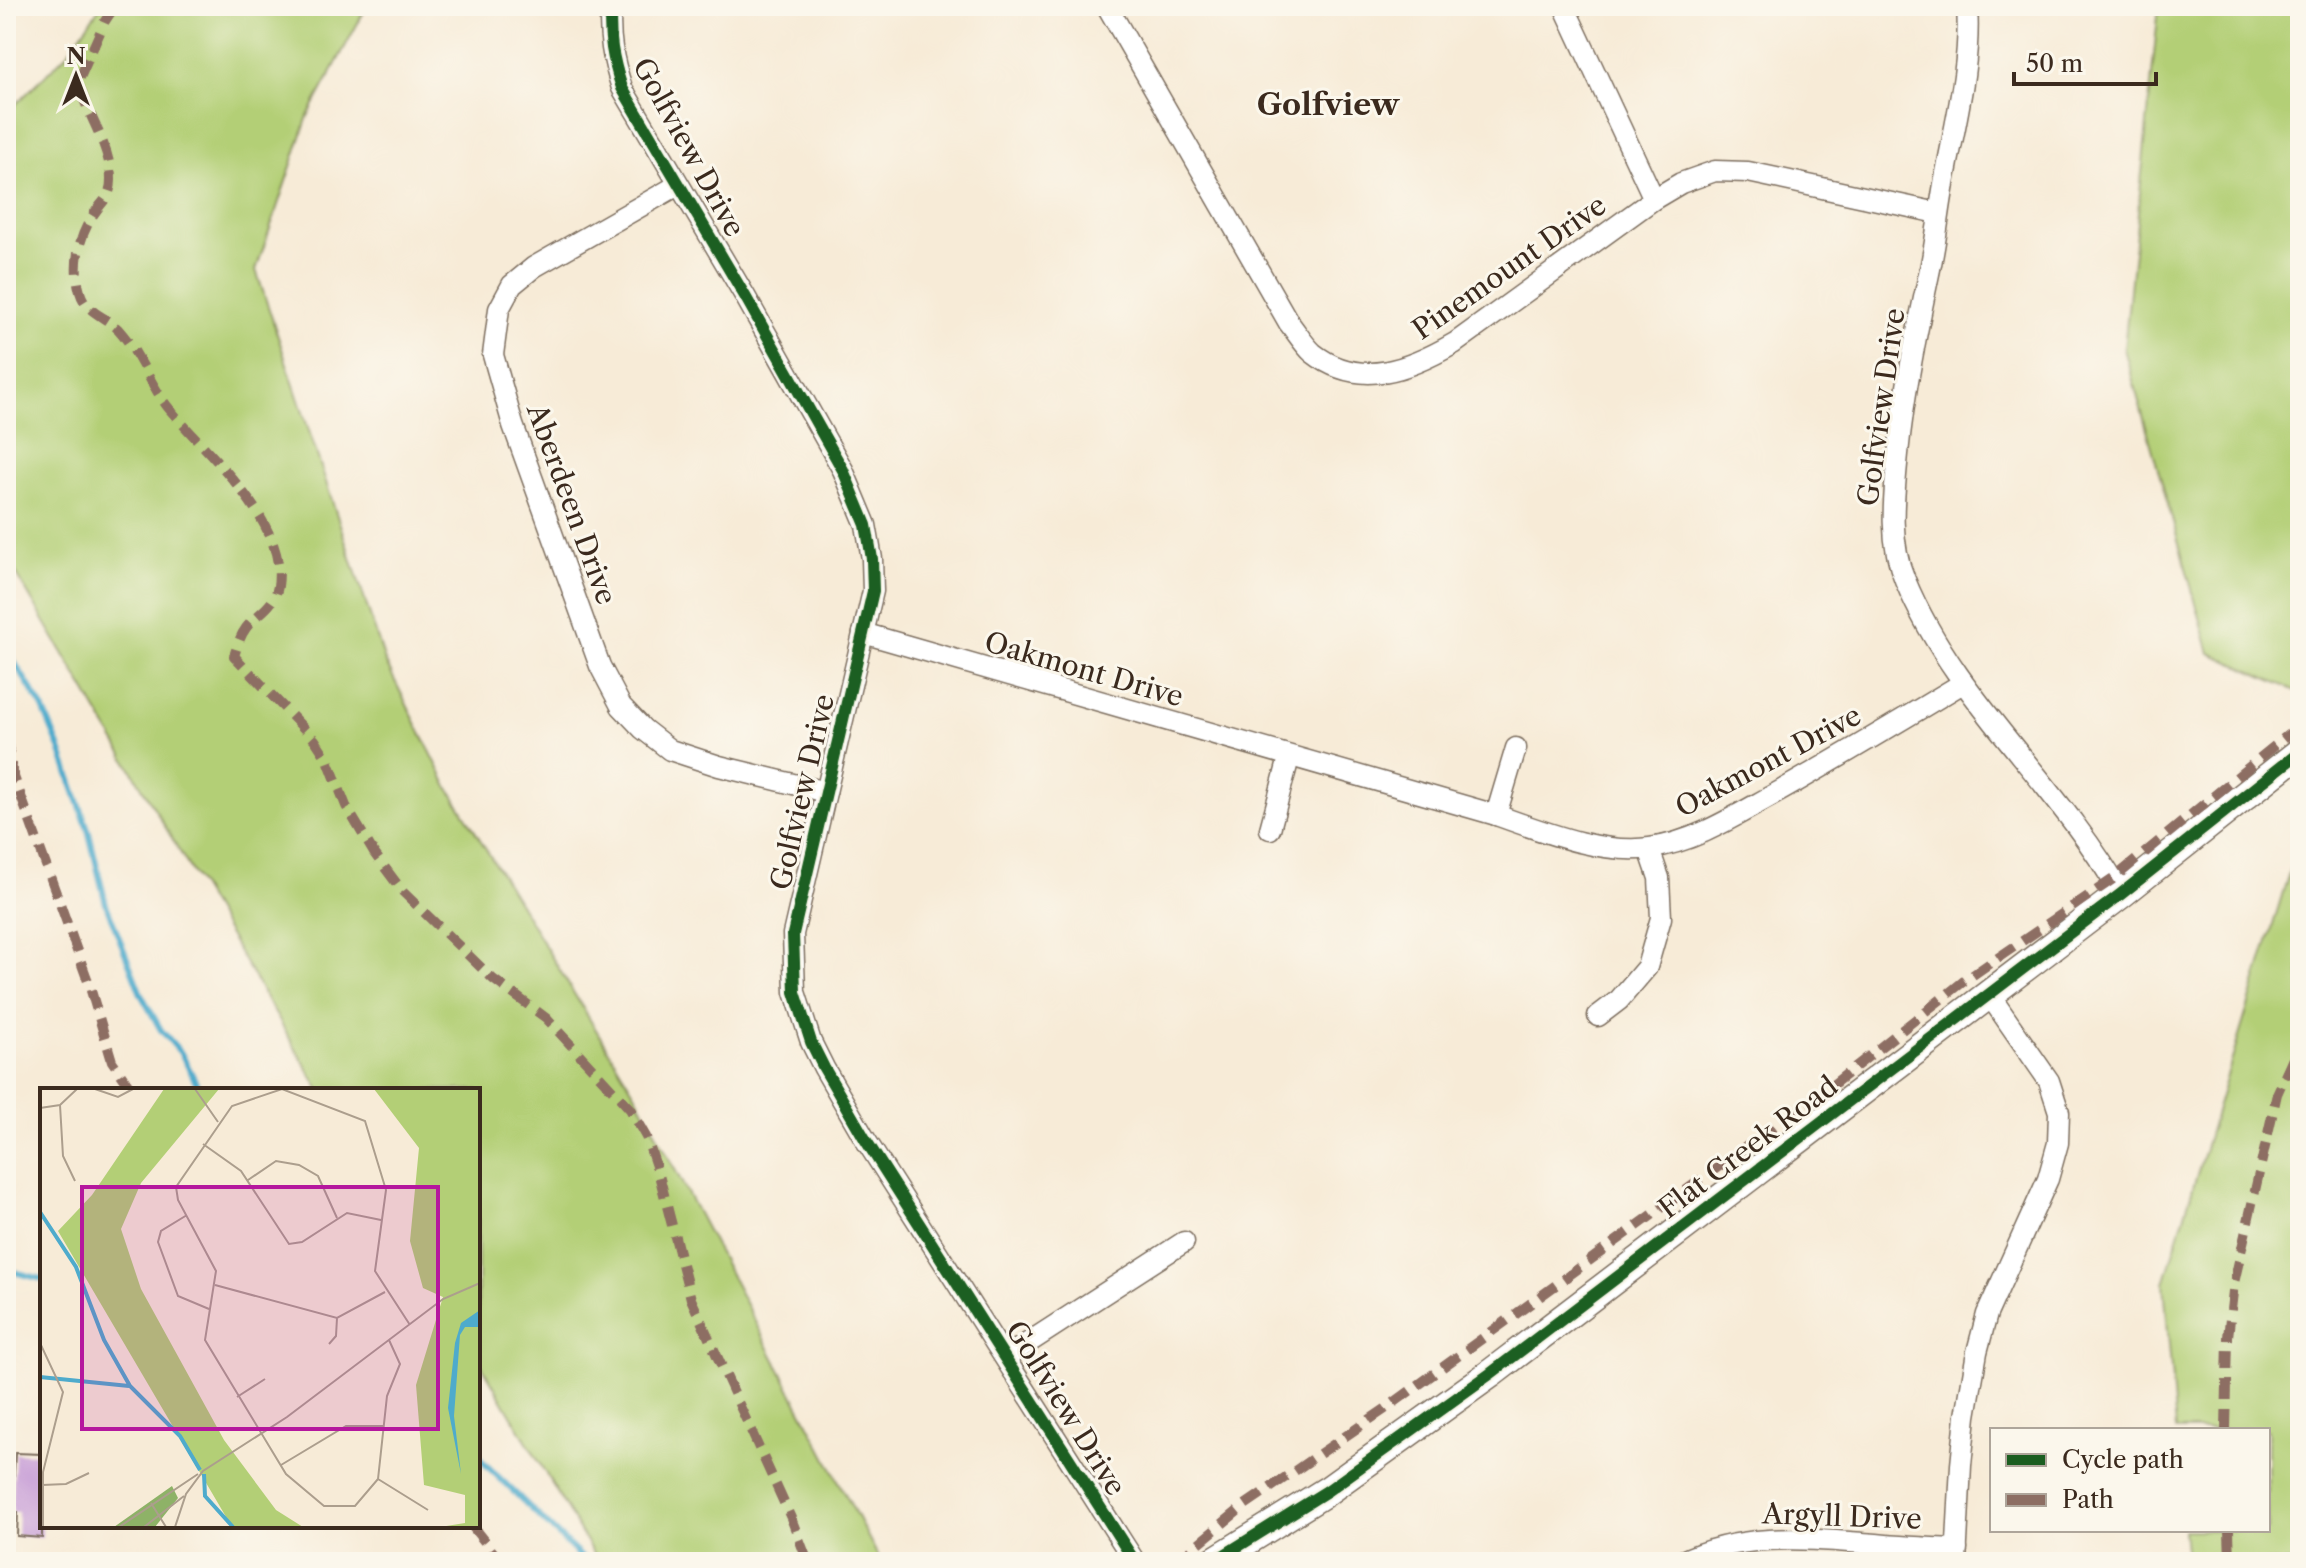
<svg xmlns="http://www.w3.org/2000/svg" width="2306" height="1568" font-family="'Libre Caslon Text',serif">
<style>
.green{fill:#b3cf76;stroke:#777c4a;stroke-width:2}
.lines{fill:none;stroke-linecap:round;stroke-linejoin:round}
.stream{stroke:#4eabcc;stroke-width:6}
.building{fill:#c59ad6}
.street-casing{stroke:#7d6e5f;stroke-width:23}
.secondary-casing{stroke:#7d6e5f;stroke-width:31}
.street{stroke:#fff;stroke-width:20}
.secondary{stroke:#fff;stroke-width:28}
.quiet{stroke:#8d6e63;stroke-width:10;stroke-dasharray:20 10;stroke-linecap:butt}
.cycleway-casing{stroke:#fbf7ec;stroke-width:17}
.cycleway{stroke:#1b5e20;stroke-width:12}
.labels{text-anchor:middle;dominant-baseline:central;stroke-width:6;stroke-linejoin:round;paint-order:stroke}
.street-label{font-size:28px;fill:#3b2a1e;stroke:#fbf7ec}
.neighbourhood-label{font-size:30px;font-weight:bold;fill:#3b2a1e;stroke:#fbf7ec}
.inset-river{fill:none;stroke:#4eabcc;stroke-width:4}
.inset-road{fill:none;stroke:#ac9e8d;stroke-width:2}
.view{fill:#b5179e;fill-opacity:0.15;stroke:#b5179e;stroke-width:4}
.inset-edge{fill:none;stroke:#3b2a1e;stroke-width:4}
</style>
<rect width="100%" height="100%" fill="#fbf7ec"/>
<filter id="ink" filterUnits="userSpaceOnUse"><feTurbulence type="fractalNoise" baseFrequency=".0125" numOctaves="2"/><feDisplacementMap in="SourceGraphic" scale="16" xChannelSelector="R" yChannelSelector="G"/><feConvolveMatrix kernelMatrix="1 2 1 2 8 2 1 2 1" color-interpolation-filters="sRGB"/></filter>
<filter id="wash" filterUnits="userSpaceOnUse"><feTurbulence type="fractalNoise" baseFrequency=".006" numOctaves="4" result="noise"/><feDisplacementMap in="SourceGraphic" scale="32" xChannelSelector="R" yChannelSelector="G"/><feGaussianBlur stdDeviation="1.8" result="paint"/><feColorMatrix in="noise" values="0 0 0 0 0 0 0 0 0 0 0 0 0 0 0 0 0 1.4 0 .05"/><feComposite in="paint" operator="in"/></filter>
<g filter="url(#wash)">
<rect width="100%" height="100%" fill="#f7ebd7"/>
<g class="green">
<polygon points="101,6 367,6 308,116 256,270 385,661 447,785 637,1097 881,1562 598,1562 478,1359 478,1090 320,1090 6,556 6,114 67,54"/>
<polygon points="2159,6 2300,6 2300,693 2210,653 2124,349"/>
<polygon points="2300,836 2300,1562 2187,1562 2184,1530 2268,1530 2268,1430 2176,1430 2164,1283"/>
</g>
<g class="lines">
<g class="stream">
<polyline points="6,644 8,652 43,708 59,746 88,829 106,904 141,994 161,1030 181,1053 200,1090"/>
<polyline points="6,1270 42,1279"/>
<polyline points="478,1457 586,1562"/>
</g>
</g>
<g id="blocks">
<polygon class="building" points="15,1453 42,1454 42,1538 17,1536 18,1512 12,1512"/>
</g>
</g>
<g filter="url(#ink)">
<use href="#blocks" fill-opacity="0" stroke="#7d6e5f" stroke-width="2"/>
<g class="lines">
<defs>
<g id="street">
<path d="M 611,6 C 608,36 613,60 622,88 L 745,296 L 843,470 L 866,525 L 872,559 L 873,591 L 793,934 L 795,992 L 811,1042 L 824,1068 L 865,1139 L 1135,1562"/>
<path d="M 1107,6 L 1289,323 C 1297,333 1304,345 1313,353 C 1360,390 1410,369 1455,343 L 1654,199 L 1681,183 L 1715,171 L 1748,172 L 1938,213"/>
<polyline points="1564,6 1654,199"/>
<path d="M 1967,6 C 1971,60 1957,115 1947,168 C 1940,202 1937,236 1930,269 C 1917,331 1904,392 1898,454 C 1894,496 1888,540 1905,580 C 1954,699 2058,783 2121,894"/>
<polyline points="678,185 534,267 512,285 499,309 493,355 513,425 600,666 621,706 643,729 670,750 719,766 826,792"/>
<path d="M 863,633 L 1496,815 C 1542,831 1601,855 1650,848 C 1695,842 1735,816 1773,795 C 1837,759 1900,721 1963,683"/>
<polyline points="1496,815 1516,748"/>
<polyline points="1270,829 1289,758"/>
<polyline points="1598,1016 1619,1000 1647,967 1661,918 1659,878 1649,849"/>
<polyline points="1006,1357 1184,1242"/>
<path d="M 1680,1562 C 1744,1531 1808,1539 1876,1544 C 1903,1547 1930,1548 1957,1549"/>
<polyline points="1956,1562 1961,1465 1966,1416 1977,1352 1987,1314 2048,1179 2058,1143 2059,1112 2049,1081 1988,993"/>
</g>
<polyline id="secondary" points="1213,1562 1327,1491 1490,1374 2121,894 2300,752"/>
</defs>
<use href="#street" class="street-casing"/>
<use href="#secondary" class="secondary-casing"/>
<use href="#street" class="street"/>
<use href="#secondary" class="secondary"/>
<g class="quiet">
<path d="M 115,6 L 105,21 L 78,82 C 87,115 111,146 111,180 C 111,195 104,200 96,211 C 79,234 72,264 80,292 C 86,313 105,316 118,329 C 138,351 149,382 167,406 C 205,453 288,520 278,586 C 274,608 258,612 246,628 C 240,636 237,647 234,656 L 315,740 L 328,760 L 346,806 L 374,853 L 403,892 L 493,979 L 546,1018 L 630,1109 L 646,1137 L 659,1175 L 691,1299 L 791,1518 L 808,1562"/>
<polyline points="6,734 13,774 89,984 112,1061 132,1090"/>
<polyline points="2226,1430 2228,1337 2234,1283 2277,1094 2300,1043"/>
<polyline points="472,1526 501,1562"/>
<polyline points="2229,1530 2230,1562"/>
<polyline points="1176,1562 1245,1505 1388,1407 1747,1146 1811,1102 1964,981 2113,879 2300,725"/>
</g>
<defs>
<g id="cycleway">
<path d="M 611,6 C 608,36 613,60 622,88 L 745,296 L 843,470 L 866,525 L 872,559 L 873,591 L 793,934 L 795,992 L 811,1042 L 824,1068 L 865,1139 L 1135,1562"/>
<polyline points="1213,1562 1327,1491 1490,1374 2121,894 2300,752"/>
</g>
</defs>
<use href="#cycleway" class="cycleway-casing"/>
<use href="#cycleway" class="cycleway"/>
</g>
</g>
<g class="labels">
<g class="street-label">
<text transform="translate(689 147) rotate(61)">Golfview Drive</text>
<text transform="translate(1509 267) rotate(-35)">Pinemount Drive</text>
<text transform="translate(1881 407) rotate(-82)">Golfview Drive</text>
<text transform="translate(572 504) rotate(70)">Aberdeen Drive</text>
<text transform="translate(1084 669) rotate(16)">Oakmont Drive</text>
<text transform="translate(1768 761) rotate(-28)">Oakmont Drive</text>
<text transform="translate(802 792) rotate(-77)">Golfview Drive</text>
<text transform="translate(1748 1147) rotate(-37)">Flat Creek Road</text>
<text transform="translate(1066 1408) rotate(58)">Golfview Drive</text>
<text transform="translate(1842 1516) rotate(2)">Argyll Drive</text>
</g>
<g class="neighbourhood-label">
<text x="1328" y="104">Golfview</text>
</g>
</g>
<g transform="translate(40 1088)">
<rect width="440" height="440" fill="#f7ebd7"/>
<path d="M 124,1 L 179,1 L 101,95 L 81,141 L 101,201 L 184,352 L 236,422 L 263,439 L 192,439 L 18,143 L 52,107 ZM 334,1 L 440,1 L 440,439 L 400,439 L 425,435 L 425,407 L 384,397 L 376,297 L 403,209 L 383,200 L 370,153 L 379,60 Z" fill="#b3cf76"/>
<path d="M 132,398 L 138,410 L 115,439 L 74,439 Z" fill="#8eb267"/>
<path d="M 440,222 L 440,239 L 425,239 L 420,247 L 414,328 L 421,386 L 408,320 L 415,255 L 421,235 Z" fill="#4eabcc"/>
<path class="inset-river" d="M 0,124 L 36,179 L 64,252 L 90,298 L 140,348 L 160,382M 0,289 L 89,298M 164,386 L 165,408 L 193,439"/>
<path class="inset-road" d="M 55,1 L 78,9 L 93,1M 155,1 L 178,34M 20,17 L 23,68 L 35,93M 0,20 L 20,17 L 37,1M 163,56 L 201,83 L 249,156 L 262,154 L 307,125 L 341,132M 208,92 L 236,73 L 259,77 L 278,88 L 297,130M 147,127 L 121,143 L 118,154 L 138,208 L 169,221M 175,197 L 297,230 L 345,204M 349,252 L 360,276 L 347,308 L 338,391 L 315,418 L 284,418 L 246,386 L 165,252 L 176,183 L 138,112 L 136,99 L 192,18 L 242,1 L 325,33 L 346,102 L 335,183 L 370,237M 0,255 L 23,304 L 3,384 L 3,439M 289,256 L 296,248 L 297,230M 197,309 L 225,291M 241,377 L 306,338 L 344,338M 338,391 L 388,422M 2,397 L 26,396 L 49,385M 111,415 L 126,439M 79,439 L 158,386M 104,439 L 144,408M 135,439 L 146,406 L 163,383 L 247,329 L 403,211 L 440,195"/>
<path class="view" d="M 42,99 L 398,99 L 398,341 L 42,341 Z"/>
<rect width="440" height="440" class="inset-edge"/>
</g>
<rect width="2306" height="1568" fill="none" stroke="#fbf7ec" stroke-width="32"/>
<rect x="1990" y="1428" width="280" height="104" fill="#fbf7ec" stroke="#aea59a" stroke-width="2"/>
<rect x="2006" y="1454" width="40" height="12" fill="#1b5e20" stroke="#aea59a" stroke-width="2"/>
<text x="2062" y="1468" font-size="24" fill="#3b2a1e">Cycle path</text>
<rect x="2006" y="1494" width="40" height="12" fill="#8d6e63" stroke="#aea59a" stroke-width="2"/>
<text x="2062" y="1508" font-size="24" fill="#3b2a1e">Path</text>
<g transform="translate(76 76)" stroke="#fbf7ec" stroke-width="6" paint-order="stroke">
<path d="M0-6L14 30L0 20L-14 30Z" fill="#3b2a1e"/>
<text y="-12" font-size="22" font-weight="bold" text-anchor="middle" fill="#3b2a1e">N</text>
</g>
<path d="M2014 72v12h142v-12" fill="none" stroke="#3b2a1e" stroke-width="4"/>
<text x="2026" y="72" font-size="24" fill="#3b2a1e" stroke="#fbf7ec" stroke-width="6" paint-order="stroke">50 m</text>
</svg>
